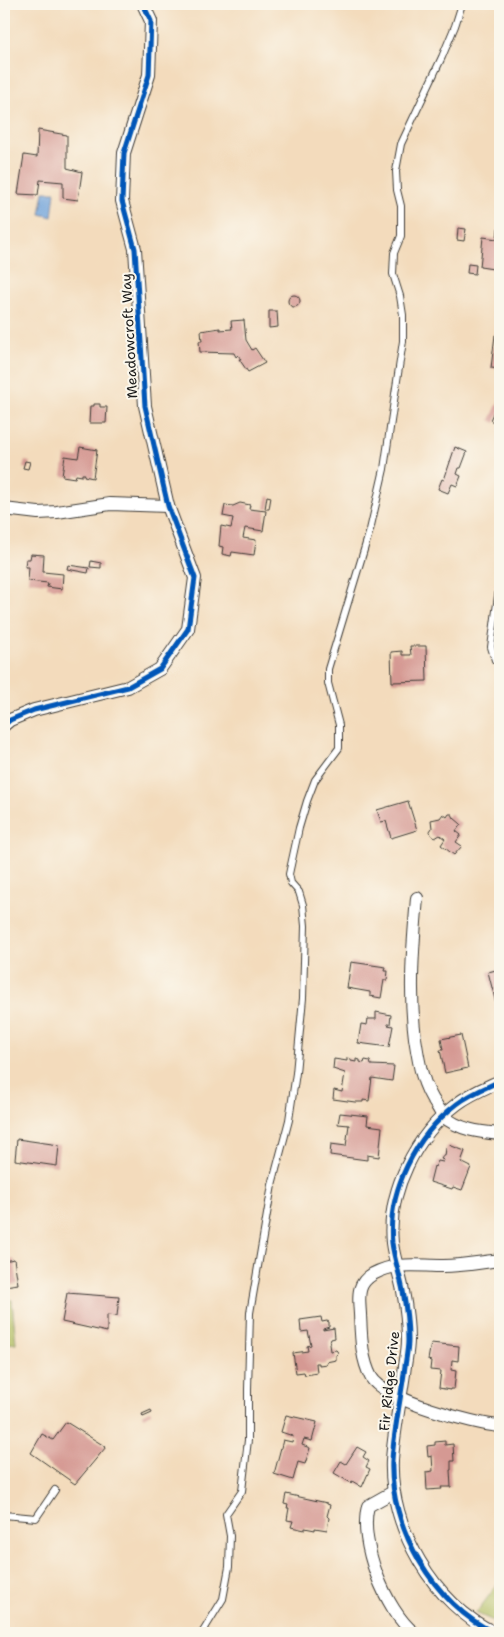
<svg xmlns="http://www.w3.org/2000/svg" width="504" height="1637" font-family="'Shantell Sans',sans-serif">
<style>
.green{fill:#afbb5d;stroke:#666c3c}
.water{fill:#6ea1da;stroke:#455e7b}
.building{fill:#d59993}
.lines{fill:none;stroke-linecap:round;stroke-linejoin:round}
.service-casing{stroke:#3c3934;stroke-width:8}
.minor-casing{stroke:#3c3934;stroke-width:14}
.service{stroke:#fff;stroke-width:6}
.minor{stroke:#fff;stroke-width:12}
.cycleway-casing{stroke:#fbf7ec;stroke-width:8}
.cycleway{stroke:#0057b8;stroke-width:5}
.labels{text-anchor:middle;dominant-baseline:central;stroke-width:4;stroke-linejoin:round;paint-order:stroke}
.street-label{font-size:14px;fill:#1c1c1c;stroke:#fbf7ec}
</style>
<rect width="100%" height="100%" fill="#fbf7ec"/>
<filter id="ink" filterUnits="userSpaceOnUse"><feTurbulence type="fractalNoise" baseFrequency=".02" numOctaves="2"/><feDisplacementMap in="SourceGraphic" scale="10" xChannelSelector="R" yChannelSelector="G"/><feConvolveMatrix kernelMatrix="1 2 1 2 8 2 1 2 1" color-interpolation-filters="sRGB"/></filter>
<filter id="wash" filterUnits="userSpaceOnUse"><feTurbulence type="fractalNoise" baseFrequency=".0096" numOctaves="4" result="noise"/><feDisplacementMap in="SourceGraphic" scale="20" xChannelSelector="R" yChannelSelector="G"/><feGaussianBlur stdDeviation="1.12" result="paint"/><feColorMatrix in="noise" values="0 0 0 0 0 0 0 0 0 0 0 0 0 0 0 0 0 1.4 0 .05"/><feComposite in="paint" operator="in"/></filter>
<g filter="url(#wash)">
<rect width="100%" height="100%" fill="#f3dbbc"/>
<g class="green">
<polygon points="4,1300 12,1300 16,1343 4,1344"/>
<polygon points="500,1581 500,1624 476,1613"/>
</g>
<polygon class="water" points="44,192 55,192 52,217 40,214"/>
<g id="blocks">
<g class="building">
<polygon points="38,130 67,135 67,168 82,172 78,200 63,198 63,182 40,180 38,195 18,194 24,155 37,157"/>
<polygon points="458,228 466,229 464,241 457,240"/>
<polygon points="498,228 500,229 500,270 480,267 483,237 497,239"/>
<polygon points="468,264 476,265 475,274 467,273"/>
<circle cx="294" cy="301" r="6"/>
<polygon points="269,311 277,311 278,327 269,328"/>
<polygon points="244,320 246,340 252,350 255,348 265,363 248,372 239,359 241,359 238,355 236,357 234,353 200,352 199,341 202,341 201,331 220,328 220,330 232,329 231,321"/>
<polygon points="495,335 500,335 500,369 491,368"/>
<polygon points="500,398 500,412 495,423 490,420"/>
<polygon points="94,404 100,404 100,407 107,407 106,423 89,423 90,406 94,406"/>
<polygon points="80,447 97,450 93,478 84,476 85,474 82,474 82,476 76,475 75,478 62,476 65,456 78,458"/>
<polygon points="455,447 467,452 461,468 459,468 457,474 461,476 457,486 452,484 448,493 438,489 442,479 444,480"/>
<polygon points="25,461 30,462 28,469 23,468"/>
<polygon points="267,496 271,497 269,509 265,509"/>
<polygon points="240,503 250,505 249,509 266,511 263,531 245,528 243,538 256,540 254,555 232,552 231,556 222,554 223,547 219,546 221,526 231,528 233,518 223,516 225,505 233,506"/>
<polygon points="31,554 44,555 43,572 63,574 62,589 47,587 48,583 28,581 29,567 25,567 26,559 30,559"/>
<polygon points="91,561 101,563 101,568 90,567"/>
<polygon points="68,565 89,568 88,573 67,569"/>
<polygon points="410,646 426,646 427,681 392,682 391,652 402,651 402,655 411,655"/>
<polygon points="408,801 417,830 391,838 386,821 381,822 377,810"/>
<polygon points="443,814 447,817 449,814 452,814 454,818 461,824 456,831 461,835 456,842 462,846 454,855 441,845 445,839 440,835 435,838 431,835 430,831 432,828 431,820 440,818"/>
<polygon points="351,962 386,967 385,971 388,971 387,980 384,980 381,998 370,996 370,992 347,988"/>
<polygon points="500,969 500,1006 497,1007 488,972"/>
<polygon points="376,1012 391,1015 390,1024 388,1024 388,1025 393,1026 389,1047 358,1043 361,1024 367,1025 368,1019 376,1019"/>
<polygon points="461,1035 468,1068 445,1073 440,1050 443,1050 441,1039"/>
<polygon points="347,1058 351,1059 351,1061 356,1062 356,1059 360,1060 360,1062 364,1063 365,1060 370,1061 371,1065 394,1066 392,1081 372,1078 369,1101 363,1100 363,1102 355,1102 333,1099 334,1090 342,1092 345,1073 333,1069 334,1059 347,1061"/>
<polygon points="340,1113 368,1116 367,1125 382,1127 379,1157 367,1155 367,1160 330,1155 331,1144 346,1146 349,1125 338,1124"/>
<polygon points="17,1139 59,1145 57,1166 15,1160"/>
<polygon points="449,1145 465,1151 461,1162 471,1167 462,1190 453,1187 452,1189 430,1182 434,1166 435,1167 438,1161 443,1162 444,1160 441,1159 443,1156 445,1156 446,1148"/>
<polygon points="14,1259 18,1284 5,1286 4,1261"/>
<polygon points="67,1293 119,1297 117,1316 107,1315 107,1332 62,1322"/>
<polygon points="321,1317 322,1322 327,1321 329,1322 329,1327 323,1329 323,1330 334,1328 335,1338 331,1339 329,1344 330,1351 336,1350 337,1351 338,1353 336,1355 336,1360 326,1362 327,1364 319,1365 319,1363 316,1363 317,1373 305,1375 304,1372 296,1373 293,1353 308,1351 307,1346 311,1345 308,1331 301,1332 300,1320"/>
<polygon points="431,1343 459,1346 458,1361 452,1360 451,1370 456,1371 454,1389 450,1389 450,1390 439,1388 441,1371 430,1370 431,1361 428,1360"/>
<polygon points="151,1410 152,1413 143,1417 142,1414"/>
<polygon points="286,1415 317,1422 312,1441 304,1439 302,1445 310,1448 305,1464 298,1462 293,1480 274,1474 283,1440 292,1442 293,1436 281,1432"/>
<polygon points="66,1422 106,1447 75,1484 31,1453 42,1434 53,1440"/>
<polygon points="445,1441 445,1445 453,1444 454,1461 451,1461 451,1470 450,1470 451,1487 441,1487 442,1489 427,1490 426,1472 433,1471 432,1456 428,1457 427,1446 435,1445 435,1442"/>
<polygon points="357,1447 366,1452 363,1457 369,1461 366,1467 370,1469 362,1487 352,1481 351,1483 334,1473 341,1461 346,1464"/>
<polygon points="286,1494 327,1503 327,1504 330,1505 327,1516 329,1518 327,1530 315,1528 315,1530 305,1528 305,1530 291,1527 293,1521 287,1520 289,1508 287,1508 288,1505 284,1504"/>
</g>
</g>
</g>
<g filter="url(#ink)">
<use href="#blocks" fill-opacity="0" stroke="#3c3934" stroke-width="1"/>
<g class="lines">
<defs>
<g id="service">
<polyline points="500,581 491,647 495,660 500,664"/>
<polyline points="4,1515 36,1518 55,1490"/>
<polyline points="202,1633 223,1599 229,1567 230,1536 226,1514 242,1491 248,1440 248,1389 250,1313 272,1185 289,1120 296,1073 303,998 305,926 303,905 299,892 291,883 289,874 299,828 307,801 315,780 339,748 339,725 328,683 328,669 370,530 384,469 395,394 403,341 403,315 400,296 393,274 394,253 401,236 401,206 397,190 396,171 401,144 442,57 455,26 462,4"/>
</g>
<g id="minor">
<polyline points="4,509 38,513 57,512 110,504 168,506"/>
<polyline points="4,725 10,720 34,710 128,687 160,669 188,629 195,578 168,506 145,406 135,249 122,201 124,153 149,75 151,21 143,4"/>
<path d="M 417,898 C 413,945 409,991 415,1038 C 419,1064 422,1085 437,1106 C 439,1109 441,1113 443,1116 C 459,1130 480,1132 500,1134"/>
<path d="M 500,1260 C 482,1262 462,1266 443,1266 C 417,1266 398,1261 373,1274 C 356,1284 359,1297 360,1314 C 361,1335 361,1358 371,1377 C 384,1400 474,1424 500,1426"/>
<path d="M 393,1492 L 368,1506 C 358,1542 386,1611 414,1633"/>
<path d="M 495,1633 C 434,1605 389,1527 392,1460 C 394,1431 400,1402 404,1374 C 405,1363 408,1351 408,1340 C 408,1323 406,1307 403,1291 C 400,1275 394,1259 392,1243 C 387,1191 416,1135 457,1104 C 470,1094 485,1088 500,1081"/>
</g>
</defs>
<use href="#service" class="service-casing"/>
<use href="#minor" class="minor-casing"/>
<use href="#service" class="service"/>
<use href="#minor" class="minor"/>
<defs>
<g id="cycleway">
<polyline points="4,725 10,720 34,710 128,687 160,669 188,629 195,578 168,506 145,406 135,249 122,201 124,153 149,75 151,21 143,4"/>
<path d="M 495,1633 C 434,1605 389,1527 392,1460 C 394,1431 400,1402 404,1374 C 405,1363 408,1351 408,1340 C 408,1323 406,1307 403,1291 C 400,1275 394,1259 392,1243 C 387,1191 416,1135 457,1104 C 470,1094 485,1088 500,1081"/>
</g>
</defs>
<use href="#cycleway" class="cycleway-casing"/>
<use href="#cycleway" class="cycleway"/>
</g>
</g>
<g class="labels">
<g class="street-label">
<text transform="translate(129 336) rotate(-93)">Meadowcroft Way</text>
<text transform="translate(389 1381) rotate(-84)">Fir Ridge Drive</text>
</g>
</g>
<rect width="504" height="1637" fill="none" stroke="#fbf7ec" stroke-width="20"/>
</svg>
